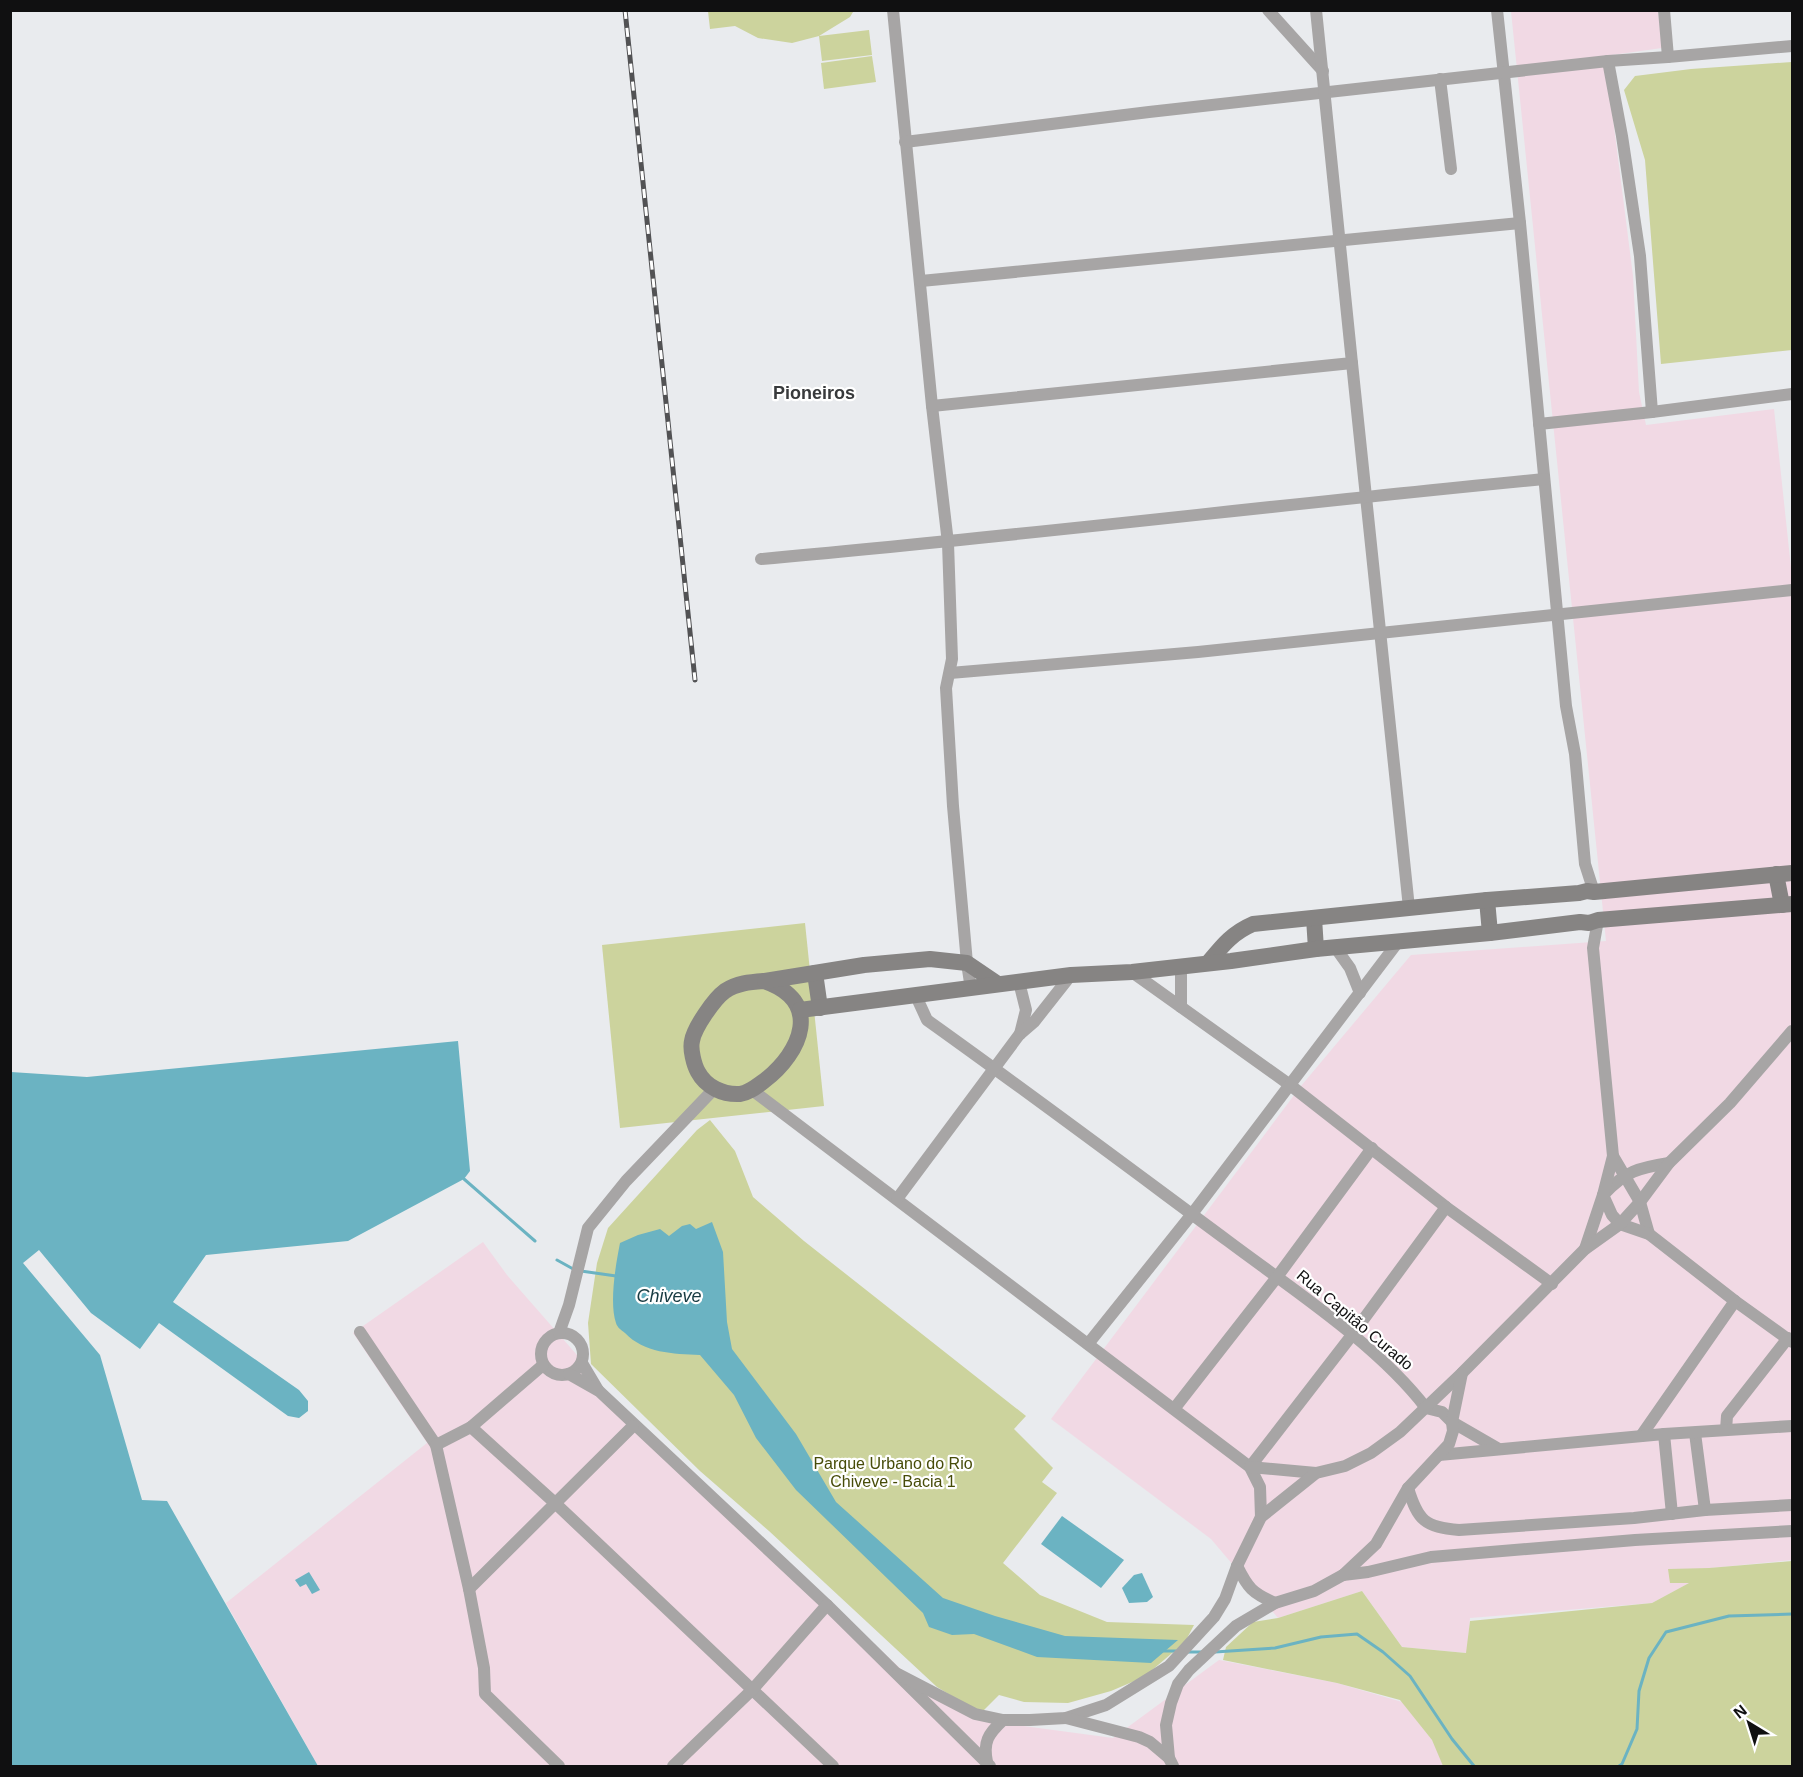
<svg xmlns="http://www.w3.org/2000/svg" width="1803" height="1777" font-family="Helvetica,sans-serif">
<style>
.commercial{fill:#f1d9e4}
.green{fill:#ccd39d}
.water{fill:#6bb3c2}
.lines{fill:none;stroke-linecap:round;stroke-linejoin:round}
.stream{stroke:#6bb3c2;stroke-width:3}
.street{stroke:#a7a5a5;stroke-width:12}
.secondary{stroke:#868483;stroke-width:16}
.rail-casing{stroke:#525254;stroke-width:5}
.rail{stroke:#fff;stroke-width:3;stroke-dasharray:9;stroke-linecap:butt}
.labels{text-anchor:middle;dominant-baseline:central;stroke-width:4.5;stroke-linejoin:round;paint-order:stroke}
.street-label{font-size:16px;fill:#101011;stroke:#fff}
.park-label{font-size:16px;fill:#474c09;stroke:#fff}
.neighbourhood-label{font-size:18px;font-weight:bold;fill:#383a3c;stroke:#fff}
.water-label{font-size:18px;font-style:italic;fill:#183b42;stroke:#fff}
</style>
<rect width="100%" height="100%" fill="#e9ebee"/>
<g class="commercial">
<polygon points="1511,11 1658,11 1662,48 1605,56 1633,276 1639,392 1646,425 1774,409 1792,577 1792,1560 1670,1572 1691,1582 1652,1603 1470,1618 1467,1653 1402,1647 1362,1591 1278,1618 1211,1539 1051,1419 1301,1086 1411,955 1606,941"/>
<polygon points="483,1242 507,1275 584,1363 589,1379 928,1694 1008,1724 1113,1738 1219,1660 1337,1683 1402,1702 1432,1740 1446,1766 318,1766 226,1603 427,1443 353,1333"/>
</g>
<g class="green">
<polygon points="708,11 864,11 853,12 850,17 819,36 869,30 872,55 822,61 819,36 792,43 758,38 735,26 710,29"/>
<polygon points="872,56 876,82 824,89 821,63"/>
<polygon points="1792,62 1792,350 1661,364 1645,160 1624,90 1635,76 1691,69"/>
<polygon points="805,923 824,1106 620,1128 602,945"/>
<polygon points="710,1120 735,1151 753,1197 804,1241 1026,1416 1014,1429 1053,1468 1042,1482 1057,1493 1003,1563 1040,1595 1107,1622 1194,1625 1185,1642 1144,1677 1111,1691 1068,1703 1024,1702 999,1695 982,1712 970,1707 937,1687 769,1531 700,1471 591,1364 588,1323 597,1263 608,1228 697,1130"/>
<polygon points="1792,1561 1792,1766 1443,1766 1432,1740 1400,1700 1337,1683 1223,1660 1226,1647 1253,1622 1278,1618 1362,1591 1402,1647 1466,1653 1470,1621 1652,1603 1689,1583 1670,1583 1668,1569 1709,1568"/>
</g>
<g class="water">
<polygon points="458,1041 470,1171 464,1179 348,1241 206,1255 173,1302 299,1390 308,1401 308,1411 299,1418 288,1416 159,1323 140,1349 91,1313 39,1250 23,1263 100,1355 142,1500 167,1501 318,1766 11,1766 11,1072 87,1077"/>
<path d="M 712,1222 L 723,1252 L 727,1322 L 732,1349 L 796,1434 L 836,1502 L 943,1598 L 995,1616 L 1065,1636 L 1178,1640 L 1151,1663 L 1037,1657 L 974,1634 L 952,1635 L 929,1627 L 923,1613 L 796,1490 L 756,1438 L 734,1395 L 700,1355 C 673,1354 644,1353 625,1333 C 621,1330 617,1327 616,1323 C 609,1303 616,1263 620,1243 L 638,1235 L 660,1229 L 669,1236 L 682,1226 L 690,1224 L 696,1229 Z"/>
<polygon points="1062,1516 1124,1560 1101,1588 1041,1544"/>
<polygon points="309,1572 320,1590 312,1594 306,1584 300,1587 295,1580"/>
<polygon points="1142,1573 1153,1597 1147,1602 1129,1603 1122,1588 1134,1575"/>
</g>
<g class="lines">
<g class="stream">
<polyline points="464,1179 535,1241"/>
<polyline points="557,1260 575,1270"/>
<polyline points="581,1271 616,1276"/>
<polyline points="1164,1651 1178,1651"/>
<polyline points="1188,1652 1202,1652"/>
<polyline points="1215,1652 1275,1648 1321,1637 1357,1634 1383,1652 1410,1676 1452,1739 1474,1766"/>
<polyline points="1619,1766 1622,1764 1637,1729 1639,1691 1649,1658 1666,1632 1729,1616 1792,1614"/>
</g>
<g class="street">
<polyline points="893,10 932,406 948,543 952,659 946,688 953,806 967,963 971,989"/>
<polyline points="1268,10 1323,71"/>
<polyline points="1497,10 1520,223 1566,706 1575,754 1585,864 1594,892"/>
<polyline points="1664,10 1668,57"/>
<polyline points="1608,61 1622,136 1640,256 1652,412"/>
<polyline points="1440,79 1451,169"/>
<polyline points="905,142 1149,112 1608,61 1668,57 1792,46"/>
<polyline points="921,281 1520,223"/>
<polyline points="1352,363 1409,908"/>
<polyline points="932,406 1352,363 1316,10"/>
<polyline points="1539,424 1652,412 1792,394"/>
<path d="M 761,559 C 1022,536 1282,504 1544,479"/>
<polyline points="950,673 1198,652 1792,590"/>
<polyline points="1335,947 1350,968 1360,993"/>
<polyline points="1132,972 1290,1085 1446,1207 1552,1284"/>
<polyline points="1019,982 1026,1010 1020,1034"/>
<path d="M 916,996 L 927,1020 C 1028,1092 1128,1167 1228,1241 C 1292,1289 1378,1345 1426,1408"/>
<polyline points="1181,1007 1181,966"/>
<polyline points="752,1090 1250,1467 1260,1487 1261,1517"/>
<polyline points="1613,1156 1640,1202 1649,1234"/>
<path d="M 1604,1194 C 1626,1171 1638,1168 1669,1163"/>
<polyline points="1603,1195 1612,1215 1620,1224 1649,1234 1735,1301 1792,1342"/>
<polyline points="897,1199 1019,1035 1034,1022 1071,975"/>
<polyline points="1585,1249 1603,1195 1613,1156 1593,948 1598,920"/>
<polyline points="360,1332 436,1445 469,1589 484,1668 485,1694 559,1766"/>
<circle cx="562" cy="1354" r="21"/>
<polyline points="559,1333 569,1305 588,1228 626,1181 714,1089"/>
<polyline points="1088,1344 1192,1214 1398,942"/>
<polyline points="582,1363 598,1390"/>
<polyline points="569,1374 599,1391 827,1605 990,1766"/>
<polyline points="1426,1408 1442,1412 1452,1422 1497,1448"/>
<polyline points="1174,1409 1277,1277 1372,1148"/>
<polyline points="471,1427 555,1503 833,1766"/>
<polyline points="1726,1430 1727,1416 1788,1338"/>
<polyline points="1695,1433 1705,1510"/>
<polyline points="1664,1434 1672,1514"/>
<polyline points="1641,1436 1735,1301"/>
<polyline points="436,1445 471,1427 543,1365"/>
<polyline points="1439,1455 1664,1434 1792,1426"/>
<polyline points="1250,1467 1352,1335 1446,1207"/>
<polyline points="1250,1467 1316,1473"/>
<path d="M 1408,1488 C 1418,1521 1425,1527 1459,1530 L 1634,1518 L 1705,1510 L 1792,1505"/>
<path d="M 1237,1566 C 1248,1588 1252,1593 1275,1603"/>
<polyline points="1343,1575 1368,1572 1431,1557 1635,1540 1792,1531"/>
<polyline points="469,1589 633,1426"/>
<polyline points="898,1674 975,1714 1003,1720 1030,1720 1066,1718 1106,1705 1169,1666 1214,1617 1225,1599 1237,1566 1261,1517 1316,1473 1345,1466 1371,1453 1400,1432 1462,1373 1585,1249 1620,1224 1640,1202 1669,1163 1730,1103 1792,1031"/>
<polyline points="1066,1718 1139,1737 1150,1742 1169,1758"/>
<path d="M 987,1762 C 983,1742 988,1734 1003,1720"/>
<polyline points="673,1766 753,1689 827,1605"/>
<polyline points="1173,1766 1169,1758 1166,1725 1171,1703 1178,1684 1189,1670 1236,1626 1275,1603 1314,1591 1343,1575 1376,1544 1408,1488 1449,1444 1453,1431 1452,1422 1462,1373"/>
</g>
<g class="secondary">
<polyline points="1776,874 1782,905"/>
<polyline points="1487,900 1490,933"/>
<polyline points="1314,918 1316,949"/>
<path d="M 1208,963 C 1222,946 1232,933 1253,924 L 1487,900 L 1579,893 L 1587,891 L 1594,892 L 1792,873"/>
<polyline points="815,973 820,1008"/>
<path d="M 764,981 C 823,1001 802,1052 764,1081 C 757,1086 749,1093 740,1094 C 723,1095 706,1087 698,1072 C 694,1065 690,1049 692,1041 C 694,1028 714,999 725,991 C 737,983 750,982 764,981 Z"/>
<polyline points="765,981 864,965 930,959 967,963 998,984"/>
<polyline points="800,1010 1071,975 1132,972 1231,961 1316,949 1490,933 1580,922 1589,923 1598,920 1792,904"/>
</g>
<defs>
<polyline id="rail" points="625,10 695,680"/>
</defs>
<use href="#rail" class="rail-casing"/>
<use href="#rail" class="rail"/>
</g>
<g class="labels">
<g class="street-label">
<text transform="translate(1355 1320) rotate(40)">Rua Capitão Curado</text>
</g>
<g class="park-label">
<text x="893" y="1463">Parque Urbano do Rio<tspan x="893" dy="18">Chiveve - Bacia 1</tspan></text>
</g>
<g class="neighbourhood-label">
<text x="814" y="393">Pioneiros</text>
</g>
<g class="water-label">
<text x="669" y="1296">Chiveve</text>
</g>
</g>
<rect width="1803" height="1777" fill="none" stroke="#101011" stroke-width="24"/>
<g transform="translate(1749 1723) rotate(322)" stroke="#ffffff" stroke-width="4.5" paint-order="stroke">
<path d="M0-4.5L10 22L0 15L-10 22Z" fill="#101011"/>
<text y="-9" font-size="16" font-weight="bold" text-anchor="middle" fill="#101011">N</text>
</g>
</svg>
